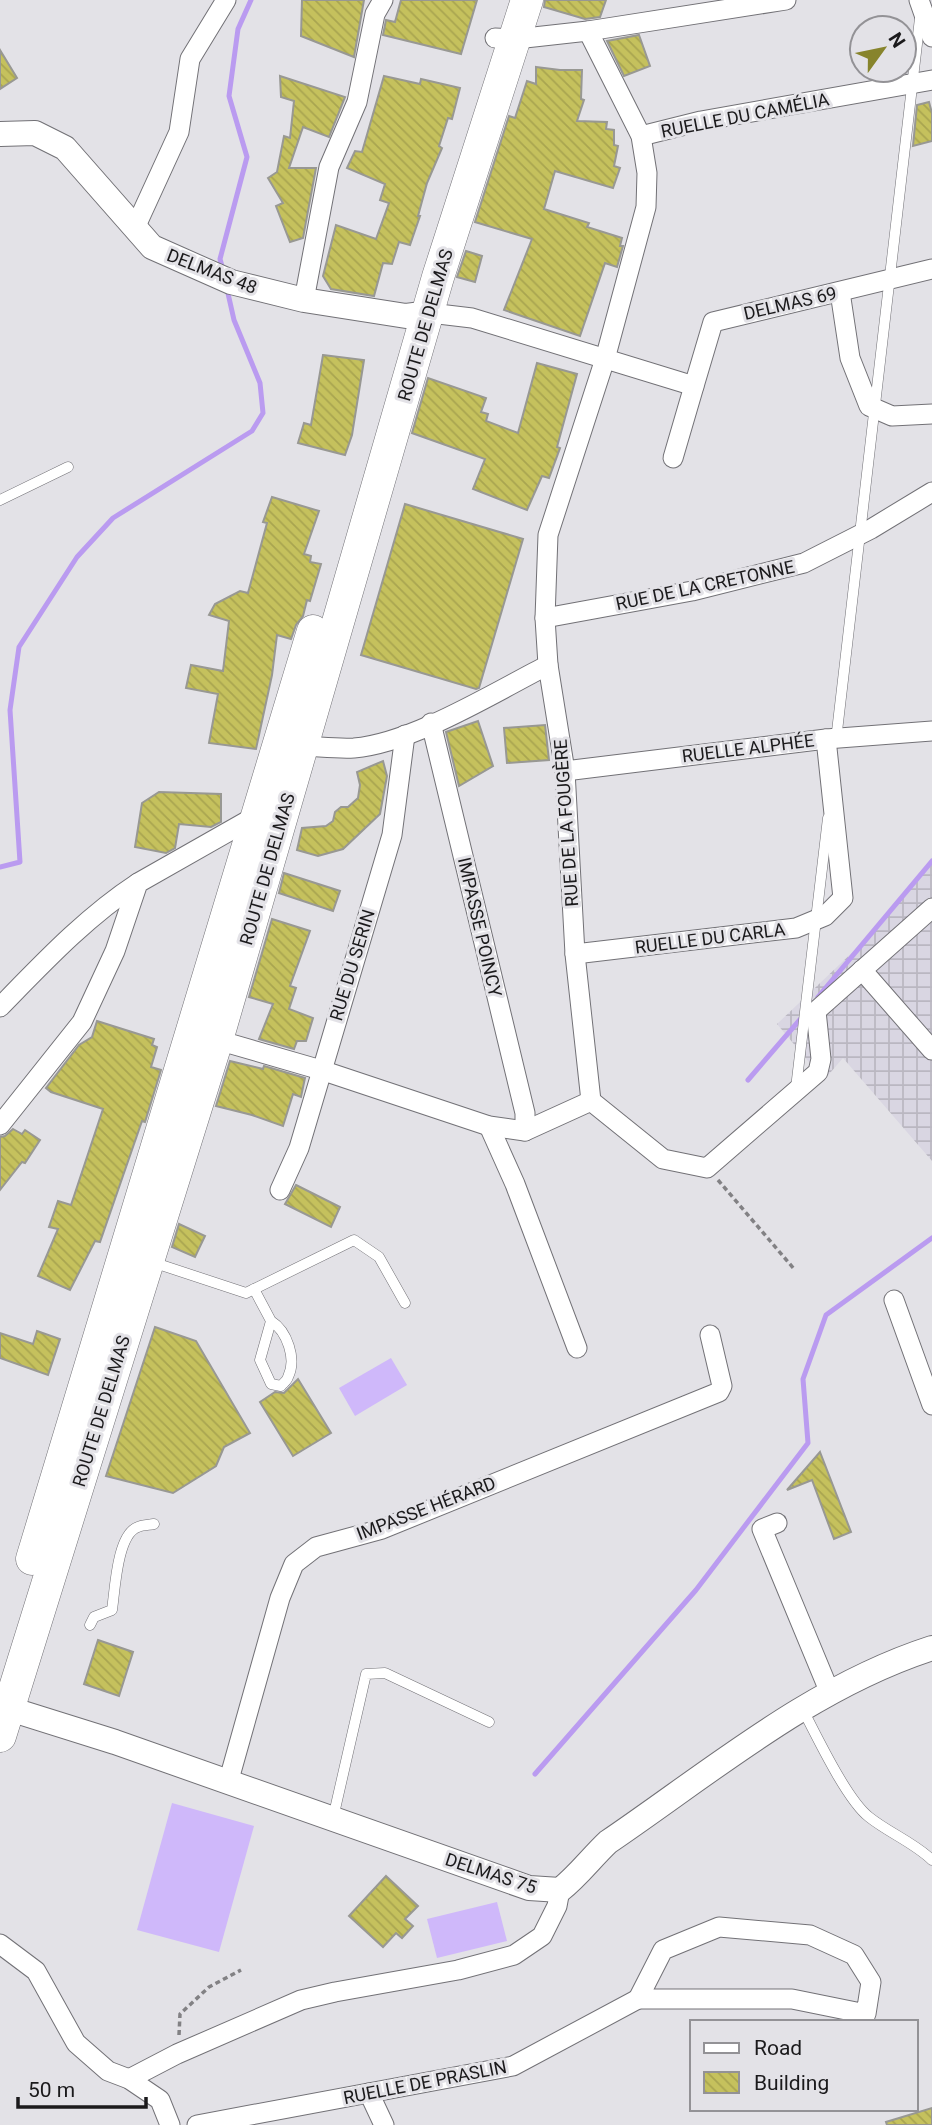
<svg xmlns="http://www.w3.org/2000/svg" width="932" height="2125" font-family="Roboto,sans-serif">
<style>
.industrial{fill:url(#industrial-grid)}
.pitch{fill:#cfb8fa}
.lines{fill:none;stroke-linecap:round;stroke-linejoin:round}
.stream{stroke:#ba9bf0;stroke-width:5}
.building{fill:url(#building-back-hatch);stroke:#989893;stroke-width:2}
.service-casing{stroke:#727176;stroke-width:11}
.minor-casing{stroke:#727176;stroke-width:21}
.tertiary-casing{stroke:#727176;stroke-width:26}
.primary-casing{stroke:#727176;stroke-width:33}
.path{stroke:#828184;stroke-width:3.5;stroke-dasharray:5 3.5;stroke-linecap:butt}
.service{stroke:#fff;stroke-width:10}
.minor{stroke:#fff;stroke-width:19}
.tertiary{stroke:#fff;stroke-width:24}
.primary{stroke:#fff;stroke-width:32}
.labels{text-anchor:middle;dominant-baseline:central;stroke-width:6;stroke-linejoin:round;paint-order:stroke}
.street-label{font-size:18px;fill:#1b1a1c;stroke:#e3e2e7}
</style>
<defs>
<pattern id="industrial-grid" width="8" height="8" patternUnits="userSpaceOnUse" patternTransform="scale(1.75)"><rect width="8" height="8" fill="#d9d6e2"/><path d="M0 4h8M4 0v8" fill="none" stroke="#bab7c1"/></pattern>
<pattern id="building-back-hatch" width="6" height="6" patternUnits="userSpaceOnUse" patternTransform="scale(1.75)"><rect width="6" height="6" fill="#c5c15d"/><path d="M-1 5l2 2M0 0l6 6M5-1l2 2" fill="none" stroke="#a9a550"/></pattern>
</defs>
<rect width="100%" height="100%" fill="#e3e2e7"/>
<polygon class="industrial" points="932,860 932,1161 843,1058 824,1080 777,1024 881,925"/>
<g class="pitch">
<polygon points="391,1358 407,1385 355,1416 339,1388"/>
<polygon points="172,1803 254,1826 219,1952 137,1930"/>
<polygon points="497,1902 507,1941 437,1958 427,1919"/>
</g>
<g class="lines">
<g class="stream">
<polyline points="223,270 220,259 247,157 229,96 238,29 251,0"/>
<polyline points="0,867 20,862 10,710 19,647 77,557 113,518 252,431 263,413 260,383 234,320 227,289"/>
<polyline points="818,997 932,861"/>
<polyline points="748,1080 803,1016"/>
<polyline points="535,1774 696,1590 808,1443 803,1379 826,1315 932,1238"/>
</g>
</g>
<g class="building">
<polygon points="302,0 364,0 354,57 301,36"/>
<polygon points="401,0 477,0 461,54 383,35 386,20 395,22"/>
<polygon points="545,0 606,0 600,17 585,19 544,7"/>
<polygon points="639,35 650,66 624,76 607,41"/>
<polygon points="0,50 17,78 0,89"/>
<polygon points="536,67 560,70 582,70 581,99 584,100 577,121 607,122 606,129 614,130 614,145 618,146 614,166 620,168 613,188 555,171 544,209 589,223 587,227 622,238 620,246 623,246 617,267 605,263 580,336 504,310 532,239 475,222 509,116 515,118 527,81 536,84"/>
<polygon points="280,76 345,97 329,137 303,127 289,168 316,168 303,238 290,242 276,206 283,203 268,178 277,172 284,136 290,138 294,101 281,97"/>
<polygon points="384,76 420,84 421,79 460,88 452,119 448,118 439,146 442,148 427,183 418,216 420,216 410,245 399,242 392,264 383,263 374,296 331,289 323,276 336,225 376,239 389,203 380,200 385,184 347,168 355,151 362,152"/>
<polygon points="929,102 932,113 932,141 913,146 917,105"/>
<polygon points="466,251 482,256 475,282 457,277"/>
<polygon points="323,355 364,360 352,435 345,455 298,443 304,423 311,425"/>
<polygon points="537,363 577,374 557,447 560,448 549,478 542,476 527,510 473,489 485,459 412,433 428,378 486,398 481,412 488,414 486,421 518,433"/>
<polygon points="272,497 319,511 304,554 311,556 310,562 321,564 310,601 307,600 303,616 296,625 291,639 277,635 272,675 256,749 209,743 218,694 186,688 191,665 223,671 229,621 209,615 215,604 240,591 248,593 267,523 263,522"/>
<polygon points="405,504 523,539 479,688 476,689 361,655"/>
<polygon points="478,721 493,766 459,786 446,732"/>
<polygon points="545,725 549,760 507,763 504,728"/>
<polygon points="383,761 387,776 380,814 343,849 318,856 297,850 302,828 326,826 333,821 335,812 341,807 348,807 358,798 360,785 357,772"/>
<polygon points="159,792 221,794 221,822 211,827 179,824 175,848 166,853 135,847 142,803"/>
<polygon points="284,873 340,891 333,911 279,893"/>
<polygon points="272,919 310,931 290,986 296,988 289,1009 313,1018 306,1041 297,1041 294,1049 259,1039 273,1004 249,997"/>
<polygon points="97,1021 154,1039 152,1045 157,1047 151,1067 161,1070 145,1122 142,1121 100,1242 95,1241 70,1290 38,1276 58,1229 49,1227 58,1201 71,1205 103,1109 51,1092 46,1088 79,1045 92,1037"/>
<polygon points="230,1061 263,1069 264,1066 305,1078 301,1097 293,1094 283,1126 252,1115 216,1106"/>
<polygon points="13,1129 22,1134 25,1130 40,1140 25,1163 22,1162 0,1190 0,1137 5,1136"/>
<polygon points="296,1185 340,1207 331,1227 285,1204"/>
<polygon points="179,1224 205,1236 195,1257 172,1247"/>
<polygon points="155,1327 196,1341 250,1433 224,1447 216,1466 173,1493 106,1476"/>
<polygon points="37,1331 60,1339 48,1375 0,1358 0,1333 33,1344"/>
<polygon points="298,1379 331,1433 293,1456 260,1402 275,1392 284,1393"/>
<polygon points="820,1452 851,1532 834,1539 812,1480 787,1490"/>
<polygon points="98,1640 133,1652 119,1696 84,1684"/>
<polygon points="386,1876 418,1906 405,1919 413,1926 402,1938 396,1933 383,1947 349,1916"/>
<polygon points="932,2108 932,2125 887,2125 886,2122"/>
</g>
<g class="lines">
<defs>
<g id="service">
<polyline points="0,500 68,467"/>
<polyline points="836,740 920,18"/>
<polyline points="796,1088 828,818"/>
<polyline points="152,1262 246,1293 354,1240 379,1257 405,1303"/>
<path d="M 254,1289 L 271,1321 L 260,1360 L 271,1384 L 281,1386 C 283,1383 287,1381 288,1377 C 297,1359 287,1331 271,1321"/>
<path d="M 90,1625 L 94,1617 L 112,1610 C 115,1590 117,1534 138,1527 C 143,1525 149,1525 154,1524"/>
<path d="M 803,1710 C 817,1737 847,1800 869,1817 C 889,1833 913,1842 932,1860"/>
<polyline points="333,1818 366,1674 385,1673 489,1722"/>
</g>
<g id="minor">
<polyline points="919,0 932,37"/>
<polyline points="588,31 641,136 647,173 646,207 605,359 548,535 545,618 548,665 565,771 575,954 591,1101 663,1159 707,1168 818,1072 821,1059 816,1011 932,908"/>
<polyline points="495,38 516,39 588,31 786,0"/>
<polyline points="641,136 701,121 932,80"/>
<polyline points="135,228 179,132 190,59 226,0"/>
<polyline points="840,292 850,358 869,406 892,416 932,414"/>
<polyline points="304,300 329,167 357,102 375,14 383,0"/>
<polyline points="430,313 472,318 694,386 713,322 932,269"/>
<polyline points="673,458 694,386"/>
<polyline points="545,618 692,591 804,563 871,529 932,492"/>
<polyline points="431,723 525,1113 525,1131"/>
<path d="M 294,746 C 314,746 334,749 354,748 C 413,743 495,692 548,665"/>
<polyline points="565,771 826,739 932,731"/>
<polyline points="575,954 796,928 825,916 843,898 826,739"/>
<polyline points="862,970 932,1050"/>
<path d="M 0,1007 C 43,963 86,917 138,883"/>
<polyline points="207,1037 321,1070 489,1126 525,1131 591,1101"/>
<polyline points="0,1125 82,1022 115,951 138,883 256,816"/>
<polyline points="489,1126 515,1184 577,1348"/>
<polyline points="280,1190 299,1148 392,835 405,735"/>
<polyline points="894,1300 932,1405"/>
<polyline points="777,1523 762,1529 830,1693"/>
<polyline points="228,1783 280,1598 294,1564 316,1547 382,1529 719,1392 722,1386 710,1335"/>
<polygon points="719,1927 810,1935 854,1955 871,1982 866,2014 792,1999 638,1999 663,1950"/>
<polyline points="0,1944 36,1971 76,2043 108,2071 129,2079 160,2100 170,2125"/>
<polyline points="129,2079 177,2054 301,2000 335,1992 458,1970 514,1955 542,1936 557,1906 560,1890"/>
<polyline points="369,2093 384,2125"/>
<polyline points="197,2125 513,2066 638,1999"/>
</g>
<g id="tertiary">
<polyline points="0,134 35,133 65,148 152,247 231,282 304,300 406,316 430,313"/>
<path d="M 0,1706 L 115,1742 L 529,1888 L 560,1890 C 578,1876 591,1858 608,1842 C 711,1772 811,1687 932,1648"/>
</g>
<g id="primary">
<polyline points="32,1559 313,631"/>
<polyline points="0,1736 217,1040 438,277 527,0"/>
</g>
</defs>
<use href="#service" class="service-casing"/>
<use href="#minor" class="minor-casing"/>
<use href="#tertiary" class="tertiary-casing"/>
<use href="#primary" class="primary-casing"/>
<g class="path">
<polyline points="718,1180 795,1270"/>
<polyline points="179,2035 180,2014 209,1987 241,1970"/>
</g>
<use href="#service" class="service"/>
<use href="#minor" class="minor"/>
<use href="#tertiary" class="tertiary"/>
<use href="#primary" class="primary"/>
</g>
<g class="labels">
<g class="street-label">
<text transform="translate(745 115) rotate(-11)">RUELLE DU CAMÉLIA</text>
<text transform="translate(212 271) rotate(21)">DELMAS 48</text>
<text transform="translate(790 303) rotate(-13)">DELMAS 69</text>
<text transform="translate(425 325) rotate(-74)">ROUTE DE DELMAS</text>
<text transform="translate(705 585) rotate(-12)">RUE DE LA CRETONNE</text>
<text transform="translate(748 748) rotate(-7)">RUELLE ALPHÉE</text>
<text transform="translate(566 823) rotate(-94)">RUE DE LA FOUGÈRE</text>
<text transform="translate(267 869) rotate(-74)">ROUTE DE DELMAS</text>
<text transform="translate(480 927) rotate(77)">IMPASSE POINCY</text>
<text transform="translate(710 938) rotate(-7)">RUELLE DU CARLA</text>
<text transform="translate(352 965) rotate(-73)">RUE DU SERIN</text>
<text transform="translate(101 1411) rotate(-73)">ROUTE DE DELMAS</text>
<text transform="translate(426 1508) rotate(-21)">IMPASSE HÉRARD</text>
<text transform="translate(491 1873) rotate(18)">DELMAS 75</text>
<text transform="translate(425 2082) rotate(-11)">RUELLE DE PRASLIN</text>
</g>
</g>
<rect x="690" y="2020" width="228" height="91" fill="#e3e2e7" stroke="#939296" stroke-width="2"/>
<rect x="704" y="2043" width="35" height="10" fill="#ffffff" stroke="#939296" stroke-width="2"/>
<text x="754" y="2055" font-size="21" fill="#1b1a1c">Road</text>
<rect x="704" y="2072" width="35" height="21" fill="url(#building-back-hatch)" stroke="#939296" stroke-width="2"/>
<text x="754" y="2090" font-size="21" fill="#1b1a1c">Building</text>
<g transform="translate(883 49) rotate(57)"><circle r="33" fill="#e3e2e7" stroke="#939296" stroke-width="2"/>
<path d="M0-5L12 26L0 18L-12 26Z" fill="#87842c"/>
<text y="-10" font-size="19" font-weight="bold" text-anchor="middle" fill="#1b1a1c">N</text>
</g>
<path d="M18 2097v10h128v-10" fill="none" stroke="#1b1a1c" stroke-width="3.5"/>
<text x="28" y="2097" font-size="21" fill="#1b1a1c" stroke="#e3e2e7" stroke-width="5" paint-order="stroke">50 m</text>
</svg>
